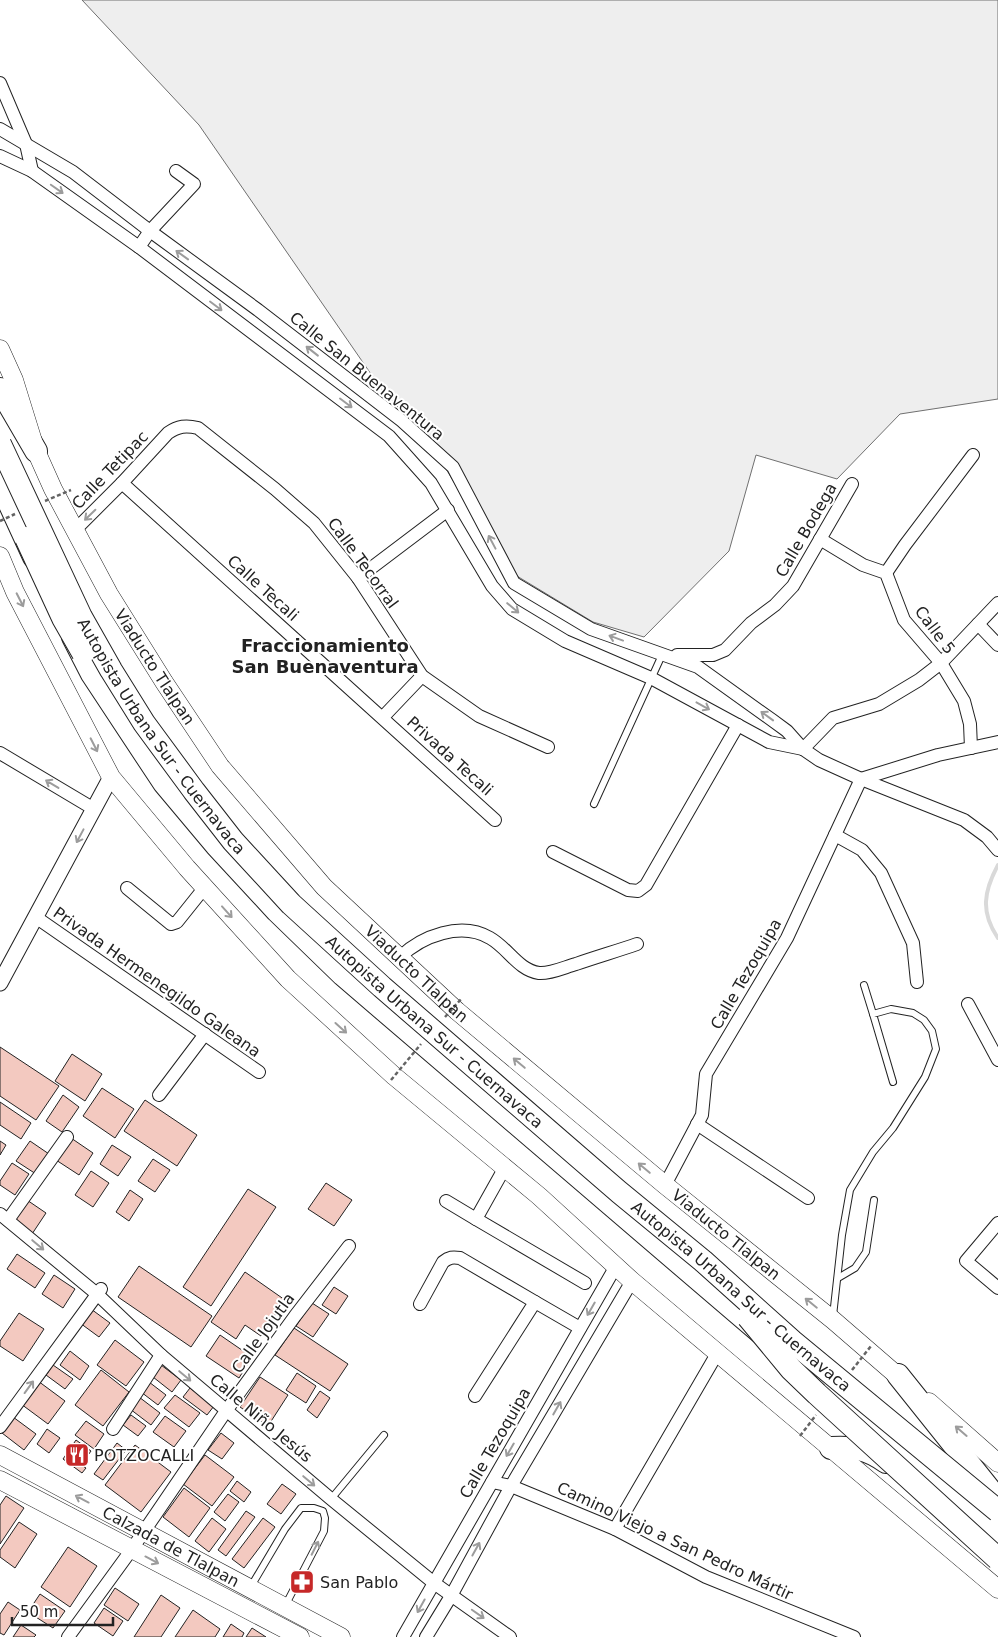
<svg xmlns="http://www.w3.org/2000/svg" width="998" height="1637" font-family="'DejaVu Sans',sans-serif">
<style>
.green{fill:#eee;stroke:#6f6f6f}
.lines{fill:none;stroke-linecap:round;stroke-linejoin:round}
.stream{stroke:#d9d9d9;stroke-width:4}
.building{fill:#f3c9c0;stroke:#222}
.service-casing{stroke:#222;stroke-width:8}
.minor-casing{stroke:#222;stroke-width:14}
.tertiary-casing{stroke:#222;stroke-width:17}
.secondary-casing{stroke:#222;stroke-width:19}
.motorway-casing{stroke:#222;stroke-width:24}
.service{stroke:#fff;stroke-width:6}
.minor{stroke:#fff;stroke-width:12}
.tertiary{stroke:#fff;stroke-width:15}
.secondary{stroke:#fff;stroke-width:18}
.motorway{stroke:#fff;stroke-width:22}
.motorway-bridge-casing{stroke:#222;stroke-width:24;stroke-linecap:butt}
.path-bridge{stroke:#646464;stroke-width:2.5;stroke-dasharray:4 2.5;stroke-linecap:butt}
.motorway-bridge{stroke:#fff;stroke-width:22}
.oneway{stroke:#9c9c9c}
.labels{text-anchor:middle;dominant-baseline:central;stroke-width:4;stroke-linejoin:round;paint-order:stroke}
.street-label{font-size:16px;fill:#222;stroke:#fff}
.poi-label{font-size:16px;fill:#222;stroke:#fff;text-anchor:start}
.neighbourhood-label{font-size:18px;font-weight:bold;fill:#222;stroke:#fff}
</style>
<rect width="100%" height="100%" fill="#fff"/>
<polygon class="green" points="82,0 998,0 998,399 900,414 837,479 756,455 729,551 644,637 593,622 507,570 428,439 382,390 199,125"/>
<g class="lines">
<path class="stream" d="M 998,865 C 984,891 980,912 998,938"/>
</g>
<g class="building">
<polygon points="0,1047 59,1086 36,1120 0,1096"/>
<polygon points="72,1054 102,1074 85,1101 55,1081"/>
<polygon points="102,1088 134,1109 115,1138 83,1116"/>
<polygon points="63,1095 79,1107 62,1132 46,1121"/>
<polygon points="145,1100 197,1135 177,1166 124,1131"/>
<polygon points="0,1102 31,1123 21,1139 0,1125"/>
<polygon points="71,1138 93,1153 79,1175 56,1160"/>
<polygon points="0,1141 6,1145 0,1155"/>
<polygon points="30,1141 49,1154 36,1174 16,1161"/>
<polygon points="112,1145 131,1157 118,1176 100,1164"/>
<polygon points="153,1159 170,1170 155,1192 138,1181"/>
<polygon points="12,1163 29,1174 15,1195 0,1185 0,1181"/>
<polygon points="91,1171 109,1183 93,1207 75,1195"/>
<polygon points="326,1183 352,1200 334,1226 308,1209"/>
<polygon points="248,1189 276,1207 211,1306 183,1287"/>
<polygon points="130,1190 143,1199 129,1221 116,1212"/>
<polygon points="24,1198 46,1213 32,1234 10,1219"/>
<polygon points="17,1254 45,1273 35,1288 7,1269"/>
<polygon points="139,1266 212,1316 191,1347 118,1297"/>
<polygon points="245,1272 285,1300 261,1336 245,1325 236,1339 211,1322"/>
<polygon points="54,1275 75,1289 63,1308 42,1294"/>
<polygon points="334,1287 348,1296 336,1314 322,1305"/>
<polygon points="312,1303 329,1314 313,1337 296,1326"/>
<polygon points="91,1309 110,1323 99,1337 80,1323"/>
<polygon points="19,1313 44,1329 23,1361 0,1346 0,1341"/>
<polygon points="294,1328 348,1364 330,1391 275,1355"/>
<polygon points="220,1335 252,1357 239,1378 206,1356"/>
<polygon points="115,1340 144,1362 126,1386 97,1365"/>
<polygon points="70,1351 89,1366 80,1380 60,1365"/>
<polygon points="53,1365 73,1379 65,1389 46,1375"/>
<polygon points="161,1365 181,1380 172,1392 153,1377"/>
<polygon points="101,1370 129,1392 103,1426 75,1405"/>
<polygon points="297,1373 316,1386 306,1403 286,1390"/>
<polygon points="260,1377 288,1395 268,1426 240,1407"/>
<polygon points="38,1381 65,1401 48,1424 21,1404"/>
<polygon points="149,1382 166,1395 158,1405 141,1392"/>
<polygon points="190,1388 214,1406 207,1415 183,1397"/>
<polygon points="320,1391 330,1398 317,1418 307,1410"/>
<polygon points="175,1395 200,1413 189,1427 164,1408"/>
<polygon points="139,1397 160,1413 151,1425 130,1409"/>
<polygon points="131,1415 146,1426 138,1436 123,1425"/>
<polygon points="165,1416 186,1431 174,1447 153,1432"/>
<polygon points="13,1417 36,1434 24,1450 2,1433"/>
<polygon points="86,1421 104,1434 94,1449 75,1435"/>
<polygon points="47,1429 60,1438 49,1453 37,1444"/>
<polygon points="221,1433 234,1443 222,1459 208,1450"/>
<polygon points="76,1440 91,1451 81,1465 86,1468 82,1473 63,1459"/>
<polygon points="117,1443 126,1450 103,1480 94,1474"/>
<polygon points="135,1445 171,1472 141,1512 105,1485"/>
<polygon points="205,1455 234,1477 212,1506 183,1484"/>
<polygon points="237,1481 251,1492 244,1502 230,1491"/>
<polygon points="282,1484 296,1494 281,1514 267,1504"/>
<polygon points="184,1488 210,1508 189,1537 163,1517"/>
<polygon points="228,1494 239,1502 225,1521 214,1512"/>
<polygon points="6,1496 24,1508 0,1544 0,1505"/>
<polygon points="246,1511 255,1517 226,1556 218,1550"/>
<polygon points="212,1518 226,1529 209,1552 195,1541"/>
<polygon points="263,1518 275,1527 244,1568 232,1559"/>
<polygon points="19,1522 37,1534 15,1568 0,1557 0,1550"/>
<polygon points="68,1547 97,1566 70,1607 41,1587"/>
<polygon points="115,1588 139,1604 128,1621 104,1605"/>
<polygon points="40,1594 65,1611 53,1628 28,1612"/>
<polygon points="161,1595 180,1608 161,1637 134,1637"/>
<polygon points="8,1602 20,1610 4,1635 0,1633 0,1614"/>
<polygon points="104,1608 123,1621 113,1636 94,1623"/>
<polygon points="193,1610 220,1629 215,1637 175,1637"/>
<polygon points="231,1624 244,1633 242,1637 223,1637"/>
<polygon points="21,1625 36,1635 34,1637 13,1637"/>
<polygon points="252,1628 266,1637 246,1637"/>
</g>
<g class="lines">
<defs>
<g id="service">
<polyline points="594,804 662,655"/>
<polyline points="864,985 873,1014"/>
<polyline points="838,1278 855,1268 866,1252 874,1200"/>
<polyline points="833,1316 842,1235 850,1190 873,1152 893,1128 925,1077 936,1049 932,1031 924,1020 913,1013 891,1009 873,1014 893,1082"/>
<polyline points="331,1499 384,1435"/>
<polyline points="250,1588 285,1529 301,1508 314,1508 323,1511 325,1518 324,1531 285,1606"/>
</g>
<g id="minor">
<polyline points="0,83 26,144 32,171"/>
<polyline points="0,129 73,172 150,231 258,310 402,421 453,467 514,583 591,629 698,667 772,720 787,731 803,749 819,760 861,779 964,820 987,837 998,850"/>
<polyline points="0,156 32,171 139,247 389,436 431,483 492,586 512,609 565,641 651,678 769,742 803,749"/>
<polyline points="139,247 150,231 194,184 176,171"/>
<polyline points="122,483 495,820"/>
<path d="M 75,530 L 122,483 L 168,433 C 178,426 186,425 198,428 L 275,489 L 314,523 L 358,578 L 422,676 L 479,716 L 548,747"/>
<polyline points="820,539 863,565 886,573 904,620 941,663 964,701 970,724 971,748"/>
<polyline points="886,573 905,545 973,455"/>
<polyline points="358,578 448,510"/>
<polyline points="978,624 998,645"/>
<polyline points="677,655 713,655 725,650 751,623 775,605 793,586 852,484"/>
<polyline points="383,717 422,676"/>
<polyline points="803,749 833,718 879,704 919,680 941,663 998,603"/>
<polyline points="0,753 94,809"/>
<polyline points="835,835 862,850 881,873 913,943 917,982"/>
<polyline points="553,852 628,890 638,891 646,885 738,725"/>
<polyline points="127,888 171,924 177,922 205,887"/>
<polyline points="37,918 259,1072"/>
<path d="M 400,957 C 422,936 461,921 490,938 C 508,948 518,970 539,973 C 550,974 565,967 576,964 C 596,957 617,951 637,944"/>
<polyline points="968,1004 998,1060"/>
<polyline points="159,1095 205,1034"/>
<polyline points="697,1124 808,1198"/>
<polyline points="504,1169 476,1219 585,1283"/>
<polyline points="665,1185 702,1115 706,1074 787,938 861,779 938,755 998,742"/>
<polyline points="446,1201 476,1219"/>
<polyline points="0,1214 97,1294 161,1355 331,1499 434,1583 510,1637"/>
<polyline points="8,1220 67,1137"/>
<polyline points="998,1223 966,1261 998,1288"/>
<polyline points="535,1302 580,1328"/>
<path d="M 420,1304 L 443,1262 C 449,1257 453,1257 460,1258 L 535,1302 L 475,1396"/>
<polyline points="0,1427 101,1289"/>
<polyline points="113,1429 161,1355"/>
<polyline points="492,1482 511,1486 615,1529 706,1577 854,1637"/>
<polyline points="615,1529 718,1352"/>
<polyline points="68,1637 132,1549 226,1411 295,1316 349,1246"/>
<polyline points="403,1637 616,1266"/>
<polyline points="426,1637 451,1596 511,1486 632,1281"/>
</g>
<polyline id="tertiary" points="0,983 111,777"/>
<g id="secondary">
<path id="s1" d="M 0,349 L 14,380 L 36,451 L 53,489 L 109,594 L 164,682 L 220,766 L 324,887 L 457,1011 L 665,1185 L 833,1320 L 907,1384"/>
<polyline points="0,556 15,592 111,777 187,868 288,979 394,1076 539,1196 632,1281 998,1589"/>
<polyline points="929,1402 998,1463"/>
<path id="s2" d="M 0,1455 L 341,1637"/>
<polyline points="0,1480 300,1637"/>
</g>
<g id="motorway">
<polyline points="0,389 36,451"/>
<polyline points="0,483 34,557"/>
<polyline points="73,637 92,674 164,783 216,845 277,911 343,975 761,1333"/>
<polyline points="898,1375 998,1500"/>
<polyline points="824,1386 998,1532"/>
<path d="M 831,1448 C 855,1447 866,1448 886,1462"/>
</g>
</defs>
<use href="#service" class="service-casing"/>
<use href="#minor" class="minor-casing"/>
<use href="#tertiary" class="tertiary-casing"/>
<use href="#secondary" class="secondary-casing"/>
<use href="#motorway" class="motorway-casing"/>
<use href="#service" class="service"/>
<use href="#minor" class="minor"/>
<use href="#tertiary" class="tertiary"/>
<use href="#secondary" class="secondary"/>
<use href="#motorway" class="motorway"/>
<defs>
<g id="motorway-bridge">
<path id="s3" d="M 0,444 L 81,617 L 111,670 L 144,723 L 194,791 L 233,841 L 291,904 L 382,987 L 619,1192 L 703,1261 L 792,1341 L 998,1511"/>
<polyline points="26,538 63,618 83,653"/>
<polyline points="748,1317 791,1369 817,1394 998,1559"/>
</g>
</defs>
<use href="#motorway-bridge" class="motorway-bridge-casing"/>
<g class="path-bridge">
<polyline points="45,501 71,490"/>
<polyline points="0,521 15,514"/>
<polyline points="445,1017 462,998"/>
<polyline points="391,1080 421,1044"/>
<polyline points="852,1370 871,1346"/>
<polyline points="800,1436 816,1415"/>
</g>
<use href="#motorway-bridge" class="motorway-bridge"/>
</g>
<defs><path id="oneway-shaft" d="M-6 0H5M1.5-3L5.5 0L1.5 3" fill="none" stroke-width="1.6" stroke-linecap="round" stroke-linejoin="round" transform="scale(1.25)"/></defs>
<g class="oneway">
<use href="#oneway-shaft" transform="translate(57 189) rotate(35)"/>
<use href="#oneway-shaft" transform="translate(182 255) rotate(-144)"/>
<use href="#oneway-shaft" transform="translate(216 306) rotate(37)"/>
<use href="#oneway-shaft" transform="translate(312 351) rotate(-142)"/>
<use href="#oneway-shaft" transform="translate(346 403) rotate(37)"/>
<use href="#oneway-shaft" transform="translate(90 515) rotate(136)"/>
<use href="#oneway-shaft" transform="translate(492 542) rotate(-118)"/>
<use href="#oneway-shaft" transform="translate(20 600) rotate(63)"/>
<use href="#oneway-shaft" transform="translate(513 608) rotate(40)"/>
<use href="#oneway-shaft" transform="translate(616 638) rotate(-160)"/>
<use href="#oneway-shaft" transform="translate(703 706) rotate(29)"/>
<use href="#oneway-shaft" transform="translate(767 716) rotate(-144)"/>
<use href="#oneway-shaft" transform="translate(94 745) rotate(63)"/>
<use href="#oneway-shaft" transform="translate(52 784) rotate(-149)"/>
<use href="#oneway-shaft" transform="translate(80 836) rotate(118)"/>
<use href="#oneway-shaft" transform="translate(227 912) rotate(48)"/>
<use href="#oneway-shaft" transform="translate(341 1028) rotate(42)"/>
<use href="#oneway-shaft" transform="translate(519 1063) rotate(-140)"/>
<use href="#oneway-shaft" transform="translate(644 1168) rotate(-140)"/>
<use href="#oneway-shaft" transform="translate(38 1245) rotate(40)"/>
<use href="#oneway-shaft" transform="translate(811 1303) rotate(-141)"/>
<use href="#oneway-shaft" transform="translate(591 1309) rotate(120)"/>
<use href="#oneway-shaft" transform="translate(185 1376) rotate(40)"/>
<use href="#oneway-shaft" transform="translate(29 1387) rotate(-54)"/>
<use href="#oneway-shaft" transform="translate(557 1408) rotate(-60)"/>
<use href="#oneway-shaft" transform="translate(961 1431) rotate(-139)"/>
<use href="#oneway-shaft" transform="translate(510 1450) rotate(120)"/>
<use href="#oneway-shaft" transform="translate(309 1481) rotate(40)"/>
<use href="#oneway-shaft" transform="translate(82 1499) rotate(-152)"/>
<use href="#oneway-shaft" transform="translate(315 1548) rotate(-63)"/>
<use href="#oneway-shaft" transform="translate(476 1549) rotate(-61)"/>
<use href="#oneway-shaft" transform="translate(152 1560) rotate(28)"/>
<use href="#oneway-shaft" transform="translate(421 1606) rotate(119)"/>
<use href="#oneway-shaft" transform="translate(478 1614) rotate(35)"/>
</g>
<defs>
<symbol id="restaurant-square" viewBox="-11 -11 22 22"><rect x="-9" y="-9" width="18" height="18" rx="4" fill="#c62828" stroke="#fff"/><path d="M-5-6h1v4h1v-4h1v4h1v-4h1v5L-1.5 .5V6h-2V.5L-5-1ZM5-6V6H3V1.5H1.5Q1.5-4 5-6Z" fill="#fff"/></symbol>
<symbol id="pharmacy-square" viewBox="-11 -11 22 22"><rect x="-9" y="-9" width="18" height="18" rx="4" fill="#c62828" stroke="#fff"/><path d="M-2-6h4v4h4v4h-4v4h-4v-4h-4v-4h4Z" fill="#fff"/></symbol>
</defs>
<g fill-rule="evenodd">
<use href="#restaurant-square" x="63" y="1441" width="28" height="28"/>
<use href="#pharmacy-square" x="288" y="1568" width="28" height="28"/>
</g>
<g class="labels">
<g class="street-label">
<text transform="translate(367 376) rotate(39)">Calle San Buenaventura</text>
<text transform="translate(110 470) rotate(-46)">Calle Tetipac</text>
<text transform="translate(806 530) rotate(-60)">Calle Bodega</text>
<text transform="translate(363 563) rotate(54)">Calle Tecorral</text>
<text transform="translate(263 588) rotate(42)">Calle Tecali</text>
<text transform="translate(935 630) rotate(53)">Calle 5</text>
<text stroke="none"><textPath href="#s1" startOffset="355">Viaducto Tlalpan</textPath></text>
<text stroke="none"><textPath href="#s3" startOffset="335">Autopista Urbana Sur - Cuernavaca</textPath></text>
<text transform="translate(450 756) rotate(42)">Privada Tecali</text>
<text stroke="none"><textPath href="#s1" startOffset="760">Viaducto Tlalpan</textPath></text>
<text transform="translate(746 974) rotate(-60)">Calle Tezoquipa</text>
<text transform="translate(157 982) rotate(35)">Privada Hermenegildo Galeana</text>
<text stroke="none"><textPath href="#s3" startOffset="740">Autopista Urbana Sur - Cuernavaca</textPath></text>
<text stroke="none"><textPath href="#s1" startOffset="1165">Viaducto Tlalpan</textPath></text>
<text stroke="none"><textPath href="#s3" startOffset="1145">Autopista Urbana Sur - Cuernavaca</textPath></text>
<text transform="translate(263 1333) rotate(-54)">Calle Jojutla</text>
<text transform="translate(261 1418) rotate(40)">Calle Niño Jesús</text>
<text transform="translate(495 1443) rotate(-60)">Calle Tezoquipa</text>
<text transform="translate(675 1541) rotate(25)">Camino Viejo a San Pedro Mártir</text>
<text stroke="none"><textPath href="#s2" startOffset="194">Calzada de Tlalpan</textPath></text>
</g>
<g class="poi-label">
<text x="94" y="1455">POTZOCALLI</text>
<text x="320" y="1582">San Pablo</text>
</g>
<g class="neighbourhood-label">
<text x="325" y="645">Fraccionamiento<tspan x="325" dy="21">San Buenaventura</tspan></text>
</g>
</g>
<path d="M12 1617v8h101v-8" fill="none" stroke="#222222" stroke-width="2.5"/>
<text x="20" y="1617" font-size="15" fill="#222222" stroke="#ffffff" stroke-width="4" paint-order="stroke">50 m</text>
</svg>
